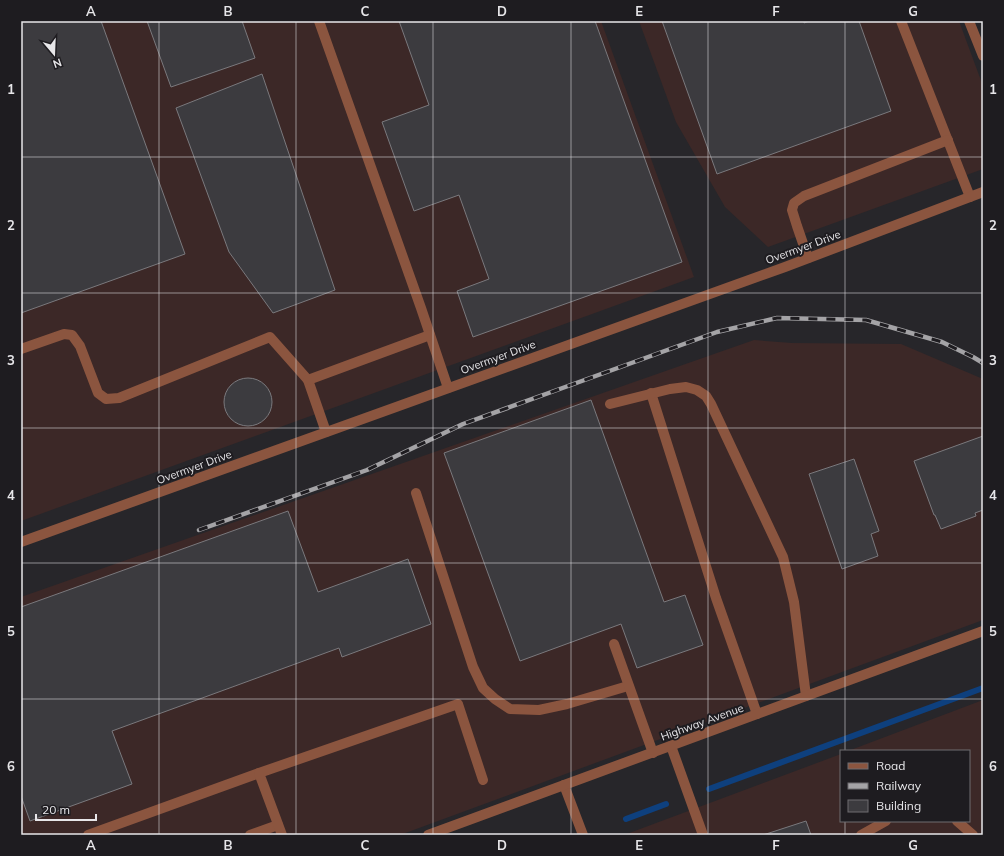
<svg xmlns="http://www.w3.org/2000/svg" width="1004" height="856" font-family="Mulish,sans-serif">
<style>
.industrial{fill:#3c2827}
.lines{fill:none;stroke-linecap:round;stroke-linejoin:round}
.stream{stroke:#0e407e;stroke-width:6}
.building{fill:#3c3b3f;stroke:#7a797d}
.minor{stroke:#8b553f;stroke-width:10}
.rail-casing{stroke:#a4a3a6;stroke-width:4.5}
.rail{stroke:#1e1c20;stroke-width:3;stroke-dasharray:9;stroke-linecap:butt}
.grid{fill:none;stroke:#e7e6e9;stroke-width:1;stroke-opacity:0.55}
.labels{text-anchor:middle;dominant-baseline:central;stroke-width:4;stroke-linejoin:round;paint-order:stroke}
.street-label{font-size:11px;fill:#e7e6e9;stroke:#1e1c20}
.neatline{fill:none;stroke:#e7e6e9;stroke-width:1.5}
.grid-label{font-size:13px;text-anchor:middle;font-weight:bold;fill:#e7e6e9}
</style>
<rect width="100%" height="100%" fill="#27262a"/>
<g class="industrial">
<polygon points="21,21 601,21 694,277 21,521"/>
<polygon points="639,21 959,21 983,86 983,169 768,247 725,207 676,122"/>
<polygon points="754,340 792,343 901,344 983,379 983,620 400,835 21,835 21,597"/>
<polygon points="983,700 983,835 624,835 841,754 841,821 969,821 969,751 848,751"/>
</g>
<g class="lines">
<g class="stream">
<polyline points="709,789 983,688"/>
<polyline points="626,819 666,804"/>
</g>
</g>
<g class="building">
<polygon points="21,21 101,21 185,254 21,313"/>
<polygon points="147,21 242,21 255,58 171,87"/>
<polygon points="399,21 595,21 682,262 473,337 457,291 489,279 459,195 414,211 382,122 429,105"/>
<polygon points="662,21 804,21 804,23 809,21 859,21 891,111 717,174"/>
<polygon points="262,74 335,290 273,313 229,252 176,108"/>
<circle cx="248" cy="402" r="24"/>
<polygon points="591,400 664,602 685,595 703,645 637,668 621,624 520,661 444,453"/>
<polygon points="983,436 983,510 975,513 976,516 941,529 935,515 934,515 914,461"/>
<polygon points="854,459 879,531 871,534 878,556 842,569 809,474"/>
<polygon points="288,511 318,592 408,559 431,624 342,657 339,648 112,731 132,784 30,821 21,796 21,607"/>
<polygon points="806,821 811,835 763,835"/>
</g>
<g class="lines">
<g class="minor">
<polyline points="319,21 421,308 448,388"/>
<polyline points="901,21 970,197"/>
<polyline points="969,21 983,56"/>
<polyline points="808,258 797,226 792,210 794,203 804,196 948,140"/>
<polyline points="21,349 64,334 72,335 80,346 98,393 106,399 119,398 270,337 308,380 326,432"/>
<polyline points="308,380 430,335"/>
<polyline points="651,393 716,598 757,714"/>
<polyline points="610,404 670,389 686,387 697,390 706,396 711,404 783,557 794,602 806,696"/>
<polyline points="416,493 473,667 483,688 495,699 510,709 539,710 567,704 628,686"/>
<polyline points="21,542 785,267 983,192"/>
<polyline points="614,644 653,753"/>
<polyline points="671,746 703,835"/>
<polyline points="564,785 583,835"/>
<polyline points="957,821 973,835"/>
<polyline points="88,835 259,773"/>
<polyline points="250,835 278,825"/>
<polyline points="282,835 259,773 458,704 483,780"/>
<polyline points="428,835 983,631"/>
<polyline points="861,835 886,821"/>
</g>
<defs>
<polyline id="rail" points="199,530 367,470 463,424 557,390 717,332 777,318 866,320 942,342 973,357 983,363"/>
</defs>
<use href="#rail" class="rail-casing"/>
<use href="#rail" class="rail"/>
</g>
<path class="grid" d="M 159,21 L 159,835M 296,21 L 296,835M 433,21 L 433,835M 571,21 L 571,835M 708,21 L 708,835M 845,21 L 845,751M 21,157 L 983,157M 21,293 L 983,293M 21,428 L 983,428M 21,563 L 983,563M 21,699 L 983,699M 845,821 L 845,835"/>
<g class="labels">
<g class="street-label">
<text transform="translate(803 247) rotate(-20)">Overmyer Drive</text>
<text transform="translate(498 357) rotate(-20)">Overmyer Drive</text>
<text transform="translate(194 467) rotate(-20)">Overmyer Drive</text>
<text transform="translate(702 722) rotate(-20)">Highway Avenue</text>
</g>
</g>
<rect width="1004" height="856" fill="none" stroke="#1e1c20" stroke-width="44"/>
<rect x="840" y="750" width="130" height="72" fill="#1e1c20" stroke="#6e6d70"/>
<rect x="848" y="763" width="20" height="6" fill="#8b553f" stroke="#6e6d70"/>
<text x="876" y="770" font-size="12" fill="#e7e6e9">Road</text>
<rect x="848" y="783" width="20" height="6" fill="#a4a3a6" stroke="#6e6d70"/>
<text x="876" y="790" font-size="12" fill="#e7e6e9">Railway</text>
<rect x="848" y="800" width="20" height="12" fill="#3c3b3f" stroke="#6e6d70"/>
<text x="876" y="810" font-size="12" fill="#e7e6e9">Building</text>
<g transform="translate(54 54) rotate(161)" stroke="#1e1c20" stroke-width="3" paint-order="stroke">
<path d="M0-3L7 15L0 10L-7 15Z" fill="#e7e6e9"/>
<text y="-6" font-size="11" font-weight="bold" text-anchor="middle" fill="#e7e6e9">N</text>
</g>
<path d="M36 814v6h60v-6" fill="none" stroke="#e7e6e9" stroke-width="2"/>
<text x="42" y="814" font-size="12" fill="#e7e6e9" stroke="#1e1c20" stroke-width="3" paint-order="stroke">20 m</text>
<rect x="22" y="22" width="960" height="812" class="neatline"/>
<g class="grid-label">
<text x="91" y="16">A</text>
<text x="228" y="16">B</text>
<text x="365" y="16">C</text>
<text x="502" y="16">D</text>
<text x="639" y="16">E</text>
<text x="776" y="16">F</text>
<text x="913" y="16">G</text>
<text x="11" y="94">1</text>
<text x="993" y="94">1</text>
<text x="11" y="230">2</text>
<text x="993" y="230">2</text>
<text x="11" y="365">3</text>
<text x="993" y="365">3</text>
<text x="11" y="500">4</text>
<text x="993" y="500">4</text>
<text x="11" y="636">5</text>
<text x="993" y="636">5</text>
<text x="11" y="771">6</text>
<text x="993" y="771">6</text>
<text x="91" y="850">A</text>
<text x="228" y="850">B</text>
<text x="365" y="850">C</text>
<text x="502" y="850">D</text>
<text x="639" y="850">E</text>
<text x="776" y="850">F</text>
<text x="913" y="850">G</text>
</g>
</svg>
